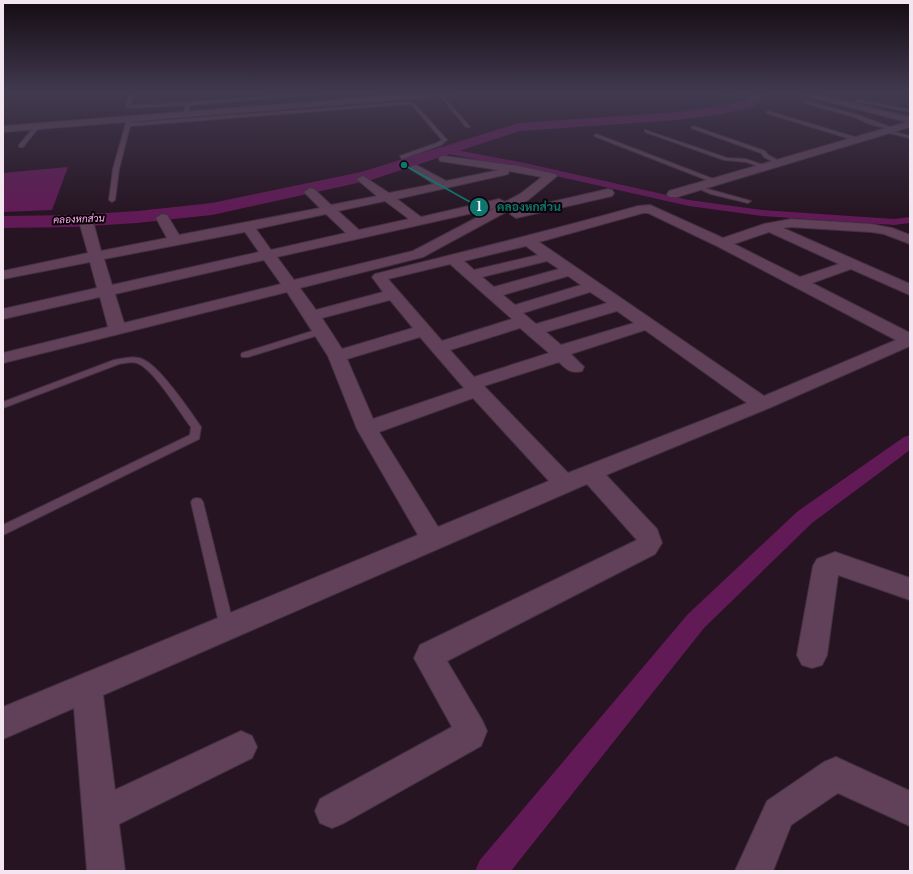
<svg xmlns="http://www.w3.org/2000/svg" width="913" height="874" font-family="'Libre Baskerville',Sarabun,serif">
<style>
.water{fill:#611a56}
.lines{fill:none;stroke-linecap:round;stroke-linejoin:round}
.canal{fill:#611a56;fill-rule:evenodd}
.river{fill:#611a56;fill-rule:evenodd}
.lane-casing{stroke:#43313f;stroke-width:2}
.street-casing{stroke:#43313f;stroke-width:2}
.lane{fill:#604159;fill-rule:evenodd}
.street{fill:#604159;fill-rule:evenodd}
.labels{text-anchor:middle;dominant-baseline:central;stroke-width:4;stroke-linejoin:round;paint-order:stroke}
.far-water-label{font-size:10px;font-style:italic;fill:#ffaded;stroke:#0a0409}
.leader{fill:none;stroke:#0f766e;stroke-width:1.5}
.callout-dot{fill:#0f766e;stroke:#0a0409;stroke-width:1.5}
.mark-label{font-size:12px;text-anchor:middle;font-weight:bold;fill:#fff}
.callout-label{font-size:12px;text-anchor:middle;font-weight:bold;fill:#0f766e;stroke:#0a0409;stroke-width:4;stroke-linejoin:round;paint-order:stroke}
</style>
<rect width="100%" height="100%" fill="#261422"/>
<polygon class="water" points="68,167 52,210 3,212 3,173"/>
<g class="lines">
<g class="canal">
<polygon points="446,148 525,163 689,200 762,210 894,219 910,217 910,223 894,225 762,216 689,206 525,169 443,153 442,151"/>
<polygon points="910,435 910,450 812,523 704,628 511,871 475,871 480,860 688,614 798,511 904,437"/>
</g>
<polygon class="river" points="755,93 768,93 757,104 752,107 722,114 678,120 520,131 371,180 212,215 137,223 74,227 3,228 3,216 74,215 137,211 212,203 361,172 519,123 678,112 722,106 743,101"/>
<defs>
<g id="lane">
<polygon points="129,93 133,93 130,106 328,93 190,105 188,113 186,114 184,113 186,105 130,108 126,107"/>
<polygon points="438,93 440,93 470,127 466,127"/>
<polygon points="719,93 723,93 730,96 727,97"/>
<polygon points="860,100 910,110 910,112 860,102 846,105 844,104"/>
<polygon points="806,101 858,115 895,129 893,130 870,124 854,117 805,103"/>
<polygon points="409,102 415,104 447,140 441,145 402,159 400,156 437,143 442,140 413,106 409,104 130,126 119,169 115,200 112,202 109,200 113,169 127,119 131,120 130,123"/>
<polygon points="768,111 861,139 861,140 857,141 766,113"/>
<polygon points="36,125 40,126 23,147 19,147 19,145"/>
<polygon points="693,126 765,151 768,155 783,163 778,164 764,157 761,153 691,128"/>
<polygon points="645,130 727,158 746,159 769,167 766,169 746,162 724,160 645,132"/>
<polygon points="887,130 910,136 910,138 885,132"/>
<polygon points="596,134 716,180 717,181 712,182 594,136"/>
<polygon points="697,186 751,201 748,203 711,194 697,188"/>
<polygon points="319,329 322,329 326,331 325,333 248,357 242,357 241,355 242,353"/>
<path d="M 126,358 C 132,357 139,357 144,360 C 161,368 190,411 201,427 L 199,439 L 3,535 L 3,525 L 190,435 L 191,427 C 180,413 154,369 137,363 C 132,361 125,363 119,364 L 3,408 L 3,402 L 114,360 Z"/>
<polygon points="197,498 201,499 203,502 234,627 232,631 227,633 222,631 220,627 191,502 193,499"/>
</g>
<g id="street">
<polygon points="428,93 459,93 455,95 3,132 3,126"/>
<polygon points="795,93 808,93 910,117 910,127 677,197 669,197 667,194 669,191 907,122"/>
<path d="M 444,156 L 518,166 L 555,174 L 557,176 L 528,200 L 423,257 L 300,288 L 316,310 L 383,292 L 372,277 L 375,274 C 462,252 550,231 638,206 L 650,205 L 723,238 L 764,224 L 791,219 L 871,224 L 892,228 L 910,235 L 910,244 L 884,234 L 871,232 L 791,227 L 783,228 L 910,284 L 910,295 L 851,269 L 812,283 L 910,333 L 910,346 L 769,408 L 606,475 L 657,529 L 662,543 L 655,554 L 447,661 L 482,720 L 487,731 L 481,746 L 344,823 L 332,828 L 320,823 L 315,811 L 320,799 L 452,727 L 414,658 L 420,645 L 637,540 L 587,484 L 103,695 L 115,790 L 241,731 L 252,736 L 257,747 L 252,758 L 119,824 L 125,871 L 87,871 L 74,708 L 3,739 L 3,707 L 418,535 L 357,429 L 328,356 L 287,292 L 3,363 L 3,353 L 108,327 L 100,297 L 3,319 L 3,309 L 97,288 L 90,262 L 3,279 L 3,271 L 88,253 L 80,225 L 87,221 L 94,225 L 101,251 L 167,238 L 156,218 L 162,214 L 167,215 L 179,235 L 320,208 L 304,192 L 310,188 L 314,189 L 331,205 L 377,196 L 359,181 L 357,179 L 363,176 L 389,193 L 434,184 L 412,170 L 410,168 L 412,166 L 416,165 L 446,181 L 499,170 L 440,161 L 439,159 L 440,157 ZM 509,171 L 542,177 L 520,194 L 505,202 L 499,199 L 421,217 L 397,199 L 504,175 L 508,174 ZM 385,201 L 409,219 L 359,230 L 338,211 ZM 495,208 L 413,251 L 294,280 L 277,257 ZM 643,213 L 648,213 L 717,246 L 896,340 L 764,396 L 539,242 ZM 326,214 L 346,233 L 271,250 L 256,229 ZM 245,232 L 259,252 L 112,285 L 104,259 ZM 769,232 L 839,264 L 800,277 L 734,244 ZM 526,246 L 538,255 L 474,270 L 464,261 ZM 264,260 L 281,284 L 124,323 L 115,294 ZM 547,261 L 559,269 L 494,287 L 482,277 ZM 450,264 L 512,319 L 442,341 L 388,279 ZM 568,276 L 581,285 L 515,305 L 503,295 ZM 590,292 L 607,303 L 536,324 L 523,313 ZM 390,300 L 413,328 L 342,349 L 322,318 ZM 617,311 L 634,323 L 561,345 L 546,332 ZM 520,328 L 549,353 L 474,377 L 450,350 ZM 645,330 L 747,403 L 568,473 L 484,386 L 559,362 C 566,369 571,374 582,371 L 584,367 L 571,354 ZM 420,337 L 464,388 L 373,419 L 347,359 ZM 473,398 L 549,481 L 438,527 L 379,432 Z"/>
<polygon points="608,189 612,190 614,193 612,196 516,218 510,214 512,211"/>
<polygon points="835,552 910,578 910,600 838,575 827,655 822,665 812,668 802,665 797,655 813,566 817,559"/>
<polygon points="836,757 910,791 910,826 838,793 791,825 773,871 735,871 767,801 824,762"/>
</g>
</defs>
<use href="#lane" class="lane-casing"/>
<use href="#street" class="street-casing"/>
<use href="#lane" class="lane"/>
<use href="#street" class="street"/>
</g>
<linearGradient id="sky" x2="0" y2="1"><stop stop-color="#150b13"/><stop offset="0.43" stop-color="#413a4f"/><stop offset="1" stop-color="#413a4f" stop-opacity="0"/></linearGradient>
<rect width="913" height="215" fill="url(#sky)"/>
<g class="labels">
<g class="far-water-label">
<text transform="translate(79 219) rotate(-2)">คลองหกส่วน</text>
</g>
</g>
<path class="leader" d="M404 165L479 207"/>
<g class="callout-dot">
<circle cx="404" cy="165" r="4"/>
<circle cx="479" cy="207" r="10"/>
</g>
<g class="mark-label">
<text x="479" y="211">1</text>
</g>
<g class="callout-label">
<text x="529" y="211">คลองหกส่วน</text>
</g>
<rect width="913" height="874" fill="none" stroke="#f3e6f0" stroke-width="8"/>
</svg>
